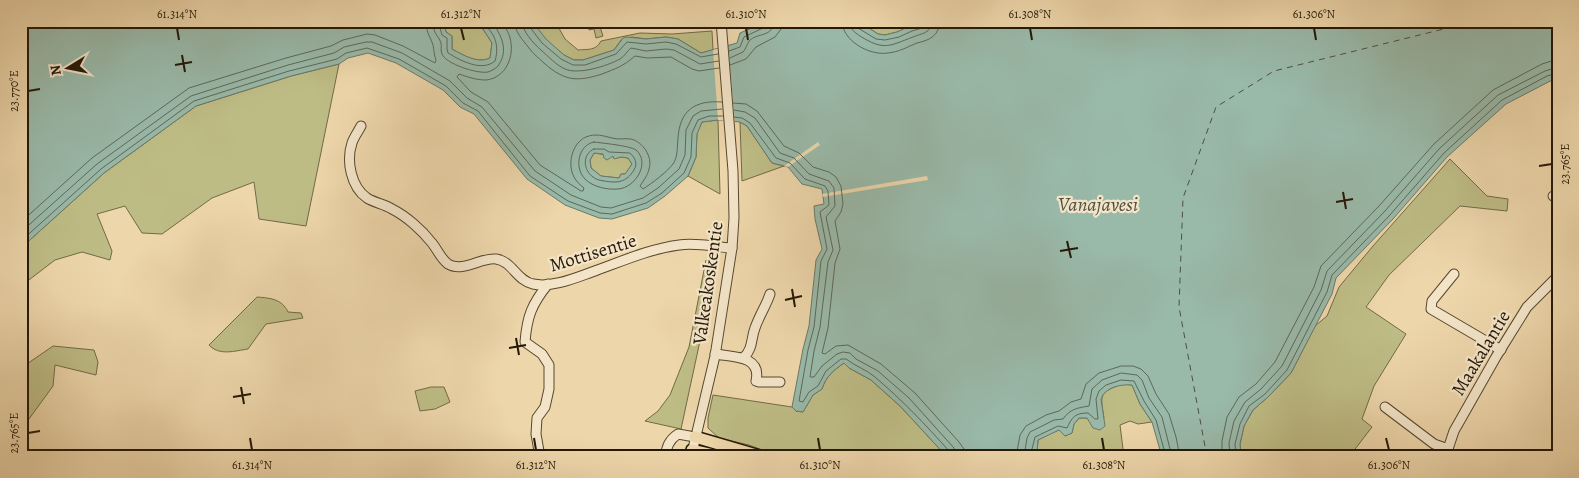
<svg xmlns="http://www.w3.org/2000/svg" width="1579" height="478" font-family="Alegreya,serif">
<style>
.green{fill:#bebc85;stroke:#716a46}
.water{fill:#99b9a9;stroke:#6a7968;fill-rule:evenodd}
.pier{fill:#edd6aa}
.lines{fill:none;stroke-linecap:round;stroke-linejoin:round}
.shore{stroke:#5e6858;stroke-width:1}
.ferry{stroke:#4d5040;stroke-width:1;stroke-dasharray:6 5;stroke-linecap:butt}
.minor-casing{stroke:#564830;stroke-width:11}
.major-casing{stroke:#241807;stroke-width:14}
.minor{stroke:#f3e4c8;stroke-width:9}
.major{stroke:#edd6aa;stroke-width:11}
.ticks{fill:none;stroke:#241807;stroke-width:2}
.labels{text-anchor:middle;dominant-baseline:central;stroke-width:4.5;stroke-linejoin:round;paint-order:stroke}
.street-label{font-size:19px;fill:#241807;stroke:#f3e4c8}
.water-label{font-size:20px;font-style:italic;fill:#4d5040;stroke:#f3e4c8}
.neatline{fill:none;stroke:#241807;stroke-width:2}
.ticks-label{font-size:12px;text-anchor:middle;fill:#241807}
</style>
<rect width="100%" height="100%" fill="#edd6aa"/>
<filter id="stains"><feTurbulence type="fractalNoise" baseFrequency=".004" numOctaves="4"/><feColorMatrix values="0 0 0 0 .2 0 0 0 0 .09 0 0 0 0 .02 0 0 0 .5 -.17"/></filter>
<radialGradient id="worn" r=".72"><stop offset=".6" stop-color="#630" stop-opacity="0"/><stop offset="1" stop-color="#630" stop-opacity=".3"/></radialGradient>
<g class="green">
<path d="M 449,21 L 460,21 L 467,25 L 471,21 L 483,29 L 492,43 L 490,58 C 477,64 463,55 452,49 L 452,36 L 446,32 L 445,27 Z"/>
<path d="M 532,21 L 555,21 L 565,39 L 578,50 C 588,49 596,51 601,41 L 640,33 L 672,34 L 712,31 L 713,50 L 701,53 L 678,39 L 666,37 L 646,39 L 632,37 L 621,40 L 614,50 L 583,60 L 574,60 L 564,55 L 545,39 Z"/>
<polygon points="587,21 598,21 603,36 596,38 594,29 589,30"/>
<polygon points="858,21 931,21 910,26 897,32 885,35 878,34"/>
<polygon points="339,64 306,226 259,219 254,182 212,198 162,234 142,233 125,206 97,214 112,251 110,260 82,252 55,260 21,286 21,248 104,173 196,106 291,76"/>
<polygon points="718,120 720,194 688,176 696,157 697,133 702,122"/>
<polygon points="740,122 747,126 772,163 784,166 742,181"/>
<polygon points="594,153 613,156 617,158 621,157 628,158 632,164 626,174 621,174 619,178 601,176 591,168 590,160"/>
<polygon points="1450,159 1487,196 1508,199 1507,211 1460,206 1389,275 1366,307 1406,334 1374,386 1362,419 1372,427 1349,457 1241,457 1240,444 1244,426 1253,410 1268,397 1291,373 1315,326 1327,316 1339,287 1373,246"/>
<polygon points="706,260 717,262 681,429 645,421 658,411 670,395 689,347"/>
<path d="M 257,297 C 270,298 282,299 288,312 L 301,313 L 303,318 L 266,324 L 248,349 C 235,351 219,356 209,345 Z"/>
<polygon points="53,346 94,350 98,362 96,375 55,365 53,386 21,430 21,368"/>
<path d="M 844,363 L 849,368 L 871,380 L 901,407 L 947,457 L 781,457 L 749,445 L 719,438 L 708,428 L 708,418 L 713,395 L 792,407 L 796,411 L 803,412 L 813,395 L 822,389 C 826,376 834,370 844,363 Z"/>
<path d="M 1123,384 L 1132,385 L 1140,404 L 1152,422 L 1138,424 L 1130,421 L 1120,425 L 1124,457 L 1032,457 L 1037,453 L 1038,440 C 1044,436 1052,433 1059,430 L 1065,436 L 1072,433 L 1074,424 L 1079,418 L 1087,418 L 1090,421 L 1104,418 C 1100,394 1099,392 1123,384 Z"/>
<polygon points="431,387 444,387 450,402 435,409 420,411 415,391"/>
<polygon points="21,439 34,455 30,457 21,457"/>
</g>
<path class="water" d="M 21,21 L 449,21 L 445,27 L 446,32 L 452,36 L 452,49 C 463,55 478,64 490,58 L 492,43 L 483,29 L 471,21 L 532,21 L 546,39 L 564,55 L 574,60 L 583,60 L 614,50 L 623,38 L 626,37 L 646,39 L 666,37 L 678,39 L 701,53 L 737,43 L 740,33 L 768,21 L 858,21 L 878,34 L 885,35 L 897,32 L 910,26 L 932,21 L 1558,21 L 1558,77 L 1506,104 L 1447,157 L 1393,219 L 1336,278 L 1332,294 L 1291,373 L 1268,397 L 1253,410 L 1244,426 L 1240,444 L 1241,457 L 1162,457 L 1152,422 L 1140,404 L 1132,385 C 1121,384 1105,387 1101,399 L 1105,426 L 1100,430 L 1093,428 L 1087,418 L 1079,418 L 1074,424 L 1072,433 L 1065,436 L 1059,430 L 1038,440 L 1037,453 L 1032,457 L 947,457 L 901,407 L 871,380 L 849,368 L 844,363 C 834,370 826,376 822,389 L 813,395 L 803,412 L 796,411 L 792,407 L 803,349 L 809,326 L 816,260 L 822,249 L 815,219 L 814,206 L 824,204 L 822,189 L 802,184 L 788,167 L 772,163 L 747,126 L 740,122 L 718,120 L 702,122 L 697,134 L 696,157 L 688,176 L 665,196 L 648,208 L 612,219 L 599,218 L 565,205 L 527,179 L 474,114 L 460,107 L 443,90 L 396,63 L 368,53 L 348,58 L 339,64 L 291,76 L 196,106 L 104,173 L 21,248 ZM 594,153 L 603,154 L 604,158 L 607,160 L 613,156 L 614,159 L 621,157 L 628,158 L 632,164 L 625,174 L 621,174 L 619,178 L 601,176 L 591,168 L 590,160 Z"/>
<g class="pier">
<polygon points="728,46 735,122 718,120 713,50"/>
<polygon points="818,142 820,145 788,167 784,166"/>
<polygon points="927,176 928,180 823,197 822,194"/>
</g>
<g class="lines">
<g class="shore">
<path d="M 435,21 C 431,33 438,34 441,43 C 442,46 440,50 442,54 C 446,64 477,74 488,72 C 491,71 495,69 498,66 C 509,51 502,35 491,21"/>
<path d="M 443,21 L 440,28 L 442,35 L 447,38 L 447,49 L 448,53 C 461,61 482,72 495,61 C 500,44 494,31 480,21"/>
<path d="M 500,21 C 504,26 509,32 510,38 C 515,56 506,78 486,80 C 476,80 468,77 459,74 L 457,77 L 471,92 L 488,102 L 540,165 L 581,191 L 583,191 L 584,188 C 580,185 576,181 574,177 C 567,164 572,143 586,137 C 595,133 604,136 612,138 C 618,140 625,138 631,139 C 643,142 653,157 649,169 C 648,175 643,181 640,186 L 643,189 C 651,184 667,172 673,164 C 678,157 677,147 678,138 C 680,110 695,100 722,102"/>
<path d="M 514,21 C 515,32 522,39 529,48 C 533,54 539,58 545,64 C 565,81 577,82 602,74 C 617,68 622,67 635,56 L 647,58 L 671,57 L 692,69 L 699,71 L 719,68"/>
<path d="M 522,21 C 522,31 533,43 541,50 C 548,56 556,65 565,69 C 579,75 607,66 620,59 C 625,56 627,51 631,48 L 646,51 L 666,49 L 674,50 L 700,64 L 719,61"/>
<polyline points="528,21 529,26 542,43 561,59 573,65 585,65 616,54 627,42 646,44 666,42 676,44 701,57 718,54"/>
<path d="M 842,21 C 842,41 870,56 888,53 C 899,52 907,47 917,43 C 930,40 939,36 940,21"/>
<path d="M 849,21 C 850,29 854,32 860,36 C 884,51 889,46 913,37 C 922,33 931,34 932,21"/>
<polyline points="855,21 858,28 876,39 885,40 899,37 912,31 922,28 925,25 926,21"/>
<polyline points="729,51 740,47 744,37 765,27 768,21"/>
<path d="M 730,58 L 743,52 C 746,49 747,44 749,41 C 758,32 773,38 774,21"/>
<polyline points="730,65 746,59 756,47 775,37 781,29 782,21"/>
<polyline points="733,103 746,104 757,111 784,146 799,153 813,167 829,172 836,177 841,186 843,204 841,212 835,221 840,249 835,263 828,328 822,353 825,354 836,346 848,345 881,364 915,393 959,442 964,449 965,457"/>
<polyline points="734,110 745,112 755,118 780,153 794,158 809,174 829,181 834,188 835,206 826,217 833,250 828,262 820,327 814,351 810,377 814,377 822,366 837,354 843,352 850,353 856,359 878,371 909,398 954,448 957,457"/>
<path d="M 734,117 L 742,118 L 750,123 L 776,158 L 790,163 L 805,179 L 825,186 L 828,191 L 829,205 L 820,212 L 827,249 L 821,261 L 814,327 L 808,350 L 799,401 L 803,402 L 809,392 L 818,386 L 826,371 L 841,359 L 846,359 C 855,366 867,370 875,377 C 902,400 926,425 949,451 L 951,457"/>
<path d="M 594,142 C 602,143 631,146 636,150 C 651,163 635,188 618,189 C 607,190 593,187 585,179 C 574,168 578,145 594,142 Z"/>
<path d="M 594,149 L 604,149 L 609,152 L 630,153 C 635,158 638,163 634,170 C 626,183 617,183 604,181 C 599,180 597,180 593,177 C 583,170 582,154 594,149 Z"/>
<path d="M 21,222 L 92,158 L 189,88 L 286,58 L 331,46 L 343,40 L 367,34 L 375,35 L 403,46 L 435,63 L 436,60 C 434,55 434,50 433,45 C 430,36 425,31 427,21"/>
<polyline points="21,232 97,164 191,96 288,65 334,53 344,47 366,42 372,42 402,53 450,81 467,98 482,107 535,171 571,195 601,207 611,208 643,198 658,188 679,169 685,155 686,130 693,116 701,111 722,109"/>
<polyline points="21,241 101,169 194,101 289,71 337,59 346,53 367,48 399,59 446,86 463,103 478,111 530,176 568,201 600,213 612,214 646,203 662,193 684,173 691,157 692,133 698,120 709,116 723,116"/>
<polyline points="1016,457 1020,435 1026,426 1046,415 1059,411 1071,402 1081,399 1086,384 1099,373 1121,366 1133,366 1141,369 1148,376 1156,394 1169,414 1176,437 1180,457"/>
<path d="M 1024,457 L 1027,438 L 1030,432 L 1054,420 L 1063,419 C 1070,409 1077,408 1089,406 L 1092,389 L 1102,380 L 1121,373 L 1137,375 L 1142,380 L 1149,398 L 1162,417 L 1172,457"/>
<path d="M 1030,457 L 1035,437 L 1058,426 L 1067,428 C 1072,417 1075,413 1088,413 L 1095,419 L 1098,419 L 1096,399 L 1099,391 L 1106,385 L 1121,380 L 1134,381 L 1144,401 L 1156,420 L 1166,457"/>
<polyline points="1222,457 1222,441 1227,417 1239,397 1256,384 1275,362 1314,287 1321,266 1379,206 1434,144 1493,90 1542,64 1558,59"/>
<polyline points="1230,457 1229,443 1234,421 1245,402 1261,389 1282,366 1321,290 1327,271 1385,211 1439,149 1498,95 1545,71 1558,67"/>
<polyline points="1236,457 1235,444 1240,424 1249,406 1265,394 1287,370 1327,292 1332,275 1389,216 1444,153 1502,100 1547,76 1558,73"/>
</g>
<polyline class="ferry" points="1207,457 1179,307 1183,198 1216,107 1274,71 1476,21"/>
<defs>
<g id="minor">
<path d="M 361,126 C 358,132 354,137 352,143 C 346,161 351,187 367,198 C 375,203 384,204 392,209 C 406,216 422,230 432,243 C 437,249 441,259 448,264 C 463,273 481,257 496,259 C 512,261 517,281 533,284 C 552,288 575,278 592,272 C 620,262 649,249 679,245 C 696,242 715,247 732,248"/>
<polyline points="1553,196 1558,199"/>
<polyline points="1454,274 1432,301 1431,309 1501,350"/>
<path d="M 715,354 C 732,357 762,355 756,381 L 759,382 L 780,382"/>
<path d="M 744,357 C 753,349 751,338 755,328 C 759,316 766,306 770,294"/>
<polyline points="1385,407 1434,444 1448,449"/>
<path d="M 540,457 L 536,434 L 537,418 L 545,407 L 549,389 L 549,365 L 542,354 L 525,342 C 527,316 532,304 548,284"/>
<path d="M 665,457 C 667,446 669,440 678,434 L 695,437"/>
<polyline points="691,457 715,356 732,248 734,218 733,171 721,21"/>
<polyline points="1447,457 1448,449 1454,431 1496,357 1527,307 1558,276"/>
</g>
<g id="major">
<polyline points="695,437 763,457"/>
<polyline points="692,450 723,457"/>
</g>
</defs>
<use href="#minor" class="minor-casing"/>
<use href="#major" class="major-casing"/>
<use href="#minor" class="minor"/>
<use href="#major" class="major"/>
</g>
<path class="ticks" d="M 177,28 L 179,40M 461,28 L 464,40M 746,28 L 748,40M 1030,28 L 1032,40M 1314,28 L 1316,40M 182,55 L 185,72M 175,65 L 192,62M 28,91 L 40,89M 1539,166 L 1552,164M 1343,192 L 1346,209M 1336,202 L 1353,199M 1067,241 L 1071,258M 1060,251 L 1078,248M 792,289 L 795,307M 785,300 L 802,296M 516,338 L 519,355M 509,348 L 526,345M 241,387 L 244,404M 233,397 L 251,394M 28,433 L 40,431M 250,438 L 252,450M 534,438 L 536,450M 818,438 L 820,450M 1102,438 L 1104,450M 1386,438 L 1389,450"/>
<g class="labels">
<g class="street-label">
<text transform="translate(593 253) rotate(-17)">Mottisentie</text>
<text transform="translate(708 283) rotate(-82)">Valkeakoskentie</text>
<text transform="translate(1481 353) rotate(-59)">Maakalantie</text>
</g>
<g class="water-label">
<text x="1098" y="204">Vanajavesi</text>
</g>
</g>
<rect width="1579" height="478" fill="none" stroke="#edd6aa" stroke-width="55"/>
<g transform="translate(68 68) rotate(260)" stroke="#f3e4c8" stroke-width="4" paint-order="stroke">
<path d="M0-4L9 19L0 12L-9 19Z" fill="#241807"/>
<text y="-8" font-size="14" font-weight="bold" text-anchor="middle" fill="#241807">N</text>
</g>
<rect x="28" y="28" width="1524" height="422" class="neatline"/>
<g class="ticks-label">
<text x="177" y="18">61.314°N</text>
<text x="461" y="18">61.312°N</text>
<text x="746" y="18">61.310°N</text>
<text x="1030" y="18">61.308°N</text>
<text x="1314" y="18">61.306°N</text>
<text transform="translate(14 91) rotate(-90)" y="4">23.770°E</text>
<text transform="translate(1565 164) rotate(-90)" y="4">23.765°E</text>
<text transform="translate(14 433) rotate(-90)" y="4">23.765°E</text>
<text x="252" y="469">61.314°N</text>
<text x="536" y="469">61.312°N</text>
<text x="820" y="469">61.310°N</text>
<text x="1104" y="469">61.308°N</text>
<text x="1389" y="469">61.306°N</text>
</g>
<rect width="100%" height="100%" filter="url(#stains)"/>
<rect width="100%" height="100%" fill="url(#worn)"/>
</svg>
